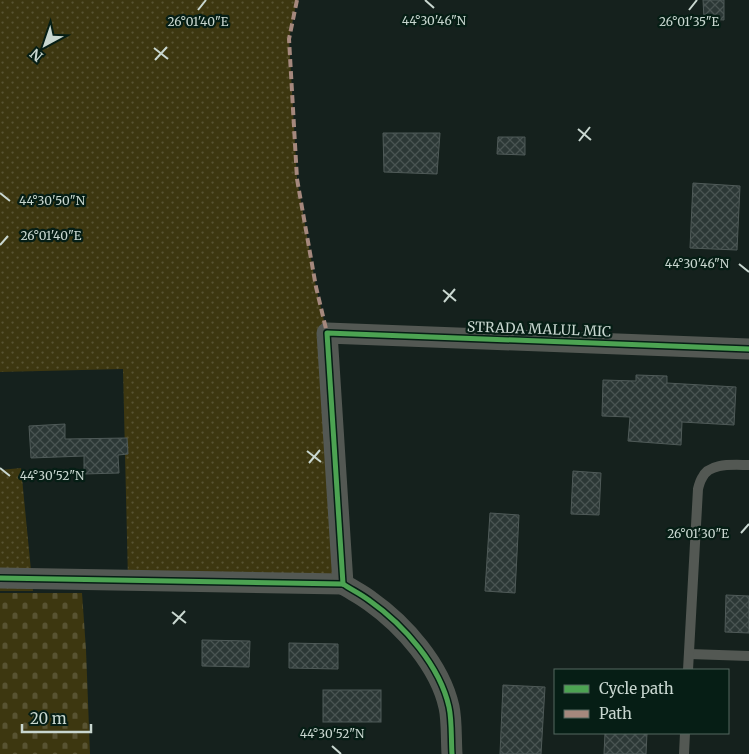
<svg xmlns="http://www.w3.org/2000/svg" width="749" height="754" font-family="Merriweather,serif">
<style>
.grass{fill:url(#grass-dots)}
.cemetery{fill:url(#cemetery-stones)}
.building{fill:url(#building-cross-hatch);stroke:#4f5a58}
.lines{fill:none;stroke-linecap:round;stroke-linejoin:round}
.lane{stroke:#535853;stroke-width:10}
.street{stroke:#535853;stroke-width:21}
.quiet{stroke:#a5887d;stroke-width:4;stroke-dasharray:8 4;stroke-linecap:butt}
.cycleway-casing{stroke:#061e15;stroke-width:8}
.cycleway{stroke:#4ca352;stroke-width:5}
.ticks{fill:none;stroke:#c9d7d0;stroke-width:2}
.labels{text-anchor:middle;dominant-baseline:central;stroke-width:4.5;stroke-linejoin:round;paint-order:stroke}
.street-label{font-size:14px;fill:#c9d7d0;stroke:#061e15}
.ticks-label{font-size:12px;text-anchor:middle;fill:#c9d7d0;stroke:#061e15;stroke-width:4.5;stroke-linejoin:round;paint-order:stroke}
</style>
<defs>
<pattern id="grass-dots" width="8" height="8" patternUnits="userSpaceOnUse" patternTransform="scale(1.25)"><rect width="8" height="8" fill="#3d3710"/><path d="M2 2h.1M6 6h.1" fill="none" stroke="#585332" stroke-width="1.8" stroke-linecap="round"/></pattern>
<pattern id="cemetery-stones" width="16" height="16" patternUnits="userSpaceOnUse" patternTransform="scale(1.25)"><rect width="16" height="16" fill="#3d3710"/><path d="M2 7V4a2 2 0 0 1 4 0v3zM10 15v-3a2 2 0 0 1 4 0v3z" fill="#585332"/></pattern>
<pattern id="building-cross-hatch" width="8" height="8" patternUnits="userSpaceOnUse" patternTransform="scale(1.25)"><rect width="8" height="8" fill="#2c3836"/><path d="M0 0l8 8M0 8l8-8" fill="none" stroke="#495452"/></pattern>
</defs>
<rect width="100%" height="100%" fill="#15211d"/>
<g class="grass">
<polygon points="0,0 297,0 289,39 297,179 316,287 327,333 343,584 128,580 123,369 0,372"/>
<polygon points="21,468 33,591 0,591 0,470"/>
</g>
<polygon class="cemetery" points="0,593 82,593 86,650 90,754 0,754"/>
<g class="building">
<polygon points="703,0 724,0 724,20 704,19"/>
<polygon points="383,133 440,133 437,174 384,172"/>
<polygon points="498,137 525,137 525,155 497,154"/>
<polygon points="693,183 740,186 737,250 690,248"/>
<polygon points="636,375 667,376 667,383 736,387 734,425 682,422 681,445 628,441 630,417 602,416 603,380 636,381"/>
<polygon points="65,424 65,439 127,438 128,454 118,455 119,473 84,474 84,456 31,458 29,426"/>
<polygon points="573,471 601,473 599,515 571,514"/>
<polygon points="490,513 519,515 515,593 485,591"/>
<polygon points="726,595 749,596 749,633 725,632"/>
<polygon points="202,640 250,641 249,667 202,666"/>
<polygon points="289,643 338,644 338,669 289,668"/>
<polygon points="503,685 545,687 541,754 500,754"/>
<rect x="323" y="690" width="58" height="32"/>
<polygon points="605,733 647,733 646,754 604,754"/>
</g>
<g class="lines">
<g class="lane">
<polyline points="689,654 749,656"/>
<path d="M 688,670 L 698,489 C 699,485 700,481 702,478 C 709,462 734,465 749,465"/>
<polyline points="684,754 685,733"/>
</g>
<g class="street">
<polyline points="0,578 343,584"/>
<polyline points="343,584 327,333 749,349"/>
<path d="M 343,584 C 352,590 361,594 370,601 C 404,625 440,666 449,707 C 452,720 451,740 452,754"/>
</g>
<polyline class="quiet" points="297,0 289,39 297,179 316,287 327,333"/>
<defs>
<g id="cycleway">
<polyline points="0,578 343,584"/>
<polyline points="343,584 327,333 749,349"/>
<path d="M 343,584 C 352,590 361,594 370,601 C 404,625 440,666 449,707 C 452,720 451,740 452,754"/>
</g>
</defs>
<use href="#cycleway" class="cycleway-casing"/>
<use href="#cycleway" class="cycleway"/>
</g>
<path class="ticks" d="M 425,0 L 434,8M 198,10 L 206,0M 689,10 L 697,0M 154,48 L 168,59M 155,60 L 167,47M 578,129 L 591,140M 579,141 L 590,127M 0,193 L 10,201M 0,245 L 8,236M 739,264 L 749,272M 443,290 L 456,301M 444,302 L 455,289M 307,451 L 321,462M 309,463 L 320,450M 0,468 L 10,476M 741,533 L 749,524M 172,612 L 186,623M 173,624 L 185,611M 332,746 L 341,754"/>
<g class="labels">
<g class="street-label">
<text transform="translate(539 329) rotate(2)">STRADA MALUL MIC</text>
</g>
</g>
<g class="ticks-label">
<text x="434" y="25">44°30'46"N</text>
<text x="198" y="26">26°01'40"E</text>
<text x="689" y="26">26°01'35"E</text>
<text x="52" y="205">44°30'50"N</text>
<text x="51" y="240">26°01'40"E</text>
<text x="697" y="268">44°30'46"N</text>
<text x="52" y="480">44°30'52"N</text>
<text x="698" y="538">26°01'30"E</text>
<text x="332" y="738">44°30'52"N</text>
</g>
<rect x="554" y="669" width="175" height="65" fill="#061e15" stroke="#546860"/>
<rect x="564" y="685" width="25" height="8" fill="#4ca352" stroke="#546860"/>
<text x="599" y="694" font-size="15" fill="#c9d7d0">Cycle path</text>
<rect x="564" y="710" width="25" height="8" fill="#a5887d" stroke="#546860"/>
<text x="599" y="719" font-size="15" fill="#c9d7d0">Path</text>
<g transform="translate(45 45) rotate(220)" stroke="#061e15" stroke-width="4" paint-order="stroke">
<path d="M0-4L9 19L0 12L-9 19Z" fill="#c9d7d0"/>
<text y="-8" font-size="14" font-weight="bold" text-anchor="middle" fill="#c9d7d0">N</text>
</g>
<path d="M22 724v8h69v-8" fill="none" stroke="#c9d7d0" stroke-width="2.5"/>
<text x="30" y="724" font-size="15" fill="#c9d7d0" stroke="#061e15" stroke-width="4" paint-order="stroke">20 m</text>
</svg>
